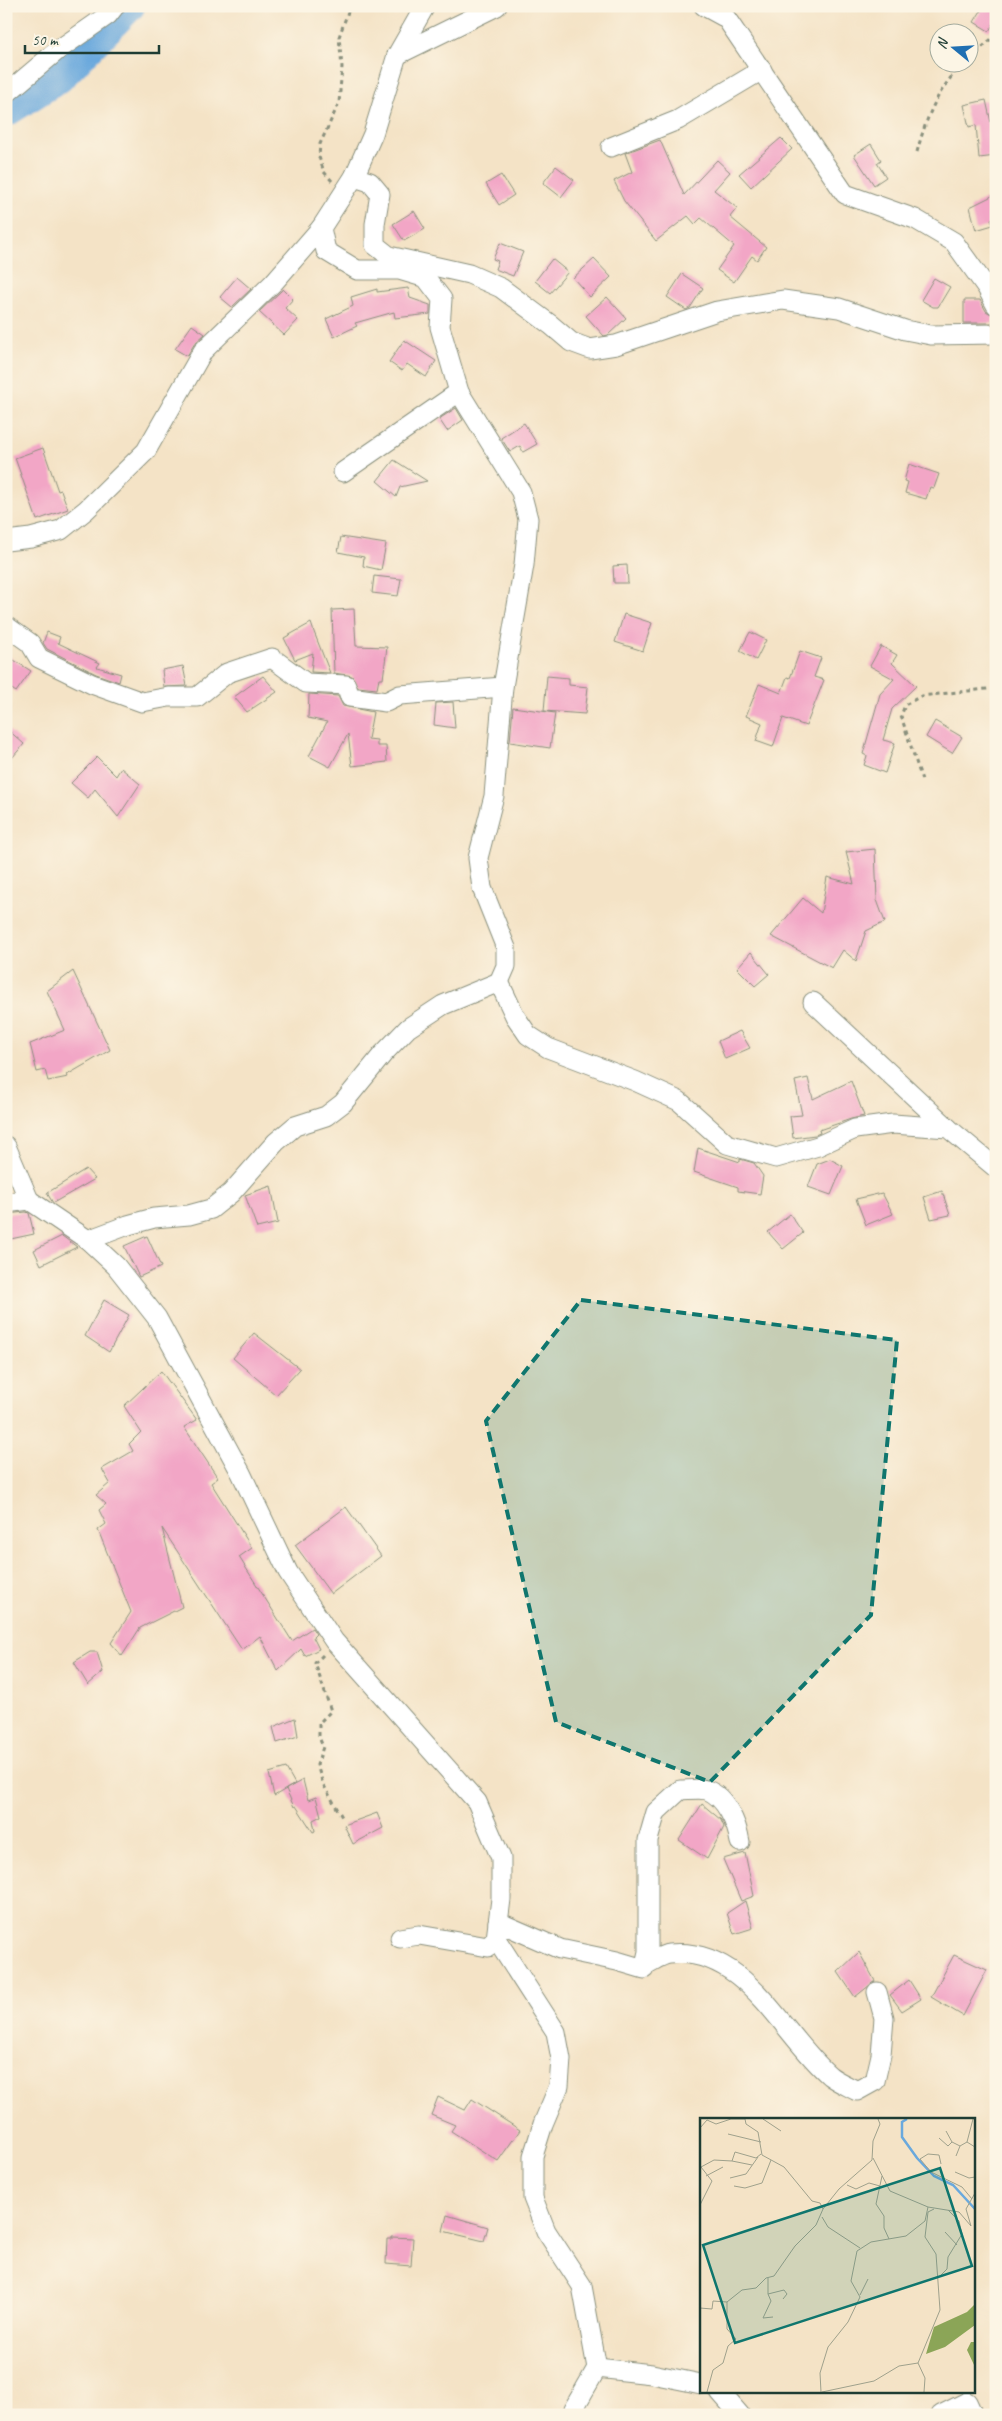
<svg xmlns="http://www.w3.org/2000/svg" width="1002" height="2421" font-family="Caveat,sans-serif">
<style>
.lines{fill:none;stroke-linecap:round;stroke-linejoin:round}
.river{stroke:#6aa9dd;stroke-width:32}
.building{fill:#f2a6c6}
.minor-casing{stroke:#8a907d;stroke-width:21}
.path{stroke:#8a907d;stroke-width:3;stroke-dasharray:4 4;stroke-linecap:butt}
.minor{stroke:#fff;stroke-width:19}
.marked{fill:#0f766e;fill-opacity:0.2;stroke:#0f766e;stroke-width:4;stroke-dasharray:10 6;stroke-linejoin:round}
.inset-river{fill:none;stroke:#6aa9dd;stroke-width:2.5}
.inset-road{fill:none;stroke:#9fa18c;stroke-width:1}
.view{fill:#0f766e;fill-opacity:0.15;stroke:#0f766e;stroke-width:2.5}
.inset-edge{fill:none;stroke:#1f3d34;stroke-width:2.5}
</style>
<rect width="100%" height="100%" fill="#fcf5e5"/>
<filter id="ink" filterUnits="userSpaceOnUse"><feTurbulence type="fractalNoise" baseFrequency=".02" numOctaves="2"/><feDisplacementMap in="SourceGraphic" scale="10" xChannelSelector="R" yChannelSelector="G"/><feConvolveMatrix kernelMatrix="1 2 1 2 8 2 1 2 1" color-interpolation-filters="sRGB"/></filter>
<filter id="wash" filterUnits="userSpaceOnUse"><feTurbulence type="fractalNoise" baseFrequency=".0096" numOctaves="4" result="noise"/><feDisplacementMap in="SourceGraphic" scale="20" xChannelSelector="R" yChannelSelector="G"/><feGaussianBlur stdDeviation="1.12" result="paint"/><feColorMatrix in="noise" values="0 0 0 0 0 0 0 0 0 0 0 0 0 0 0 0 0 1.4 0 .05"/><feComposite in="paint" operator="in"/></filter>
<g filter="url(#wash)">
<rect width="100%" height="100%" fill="#f4e3c6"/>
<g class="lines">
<polyline class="river" points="6,111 59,77 129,6"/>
</g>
<g id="blocks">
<g class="building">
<polygon points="984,6 996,11 996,20 989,31 974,22"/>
<polygon points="986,100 992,127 996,156 979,158 976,125 969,127 964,105"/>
<polygon points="781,138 792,149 751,187 739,174"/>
<polygon points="660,140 684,195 717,160 730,172 714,190 737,208 730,217 766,247 757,260 752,256 734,282 717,270 734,246 701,218 695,224 688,216 656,241 624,201 614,181 632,172 625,153"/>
<polygon points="871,144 881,160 877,163 886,177 874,185 854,155"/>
<polygon points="556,166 574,180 561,197 543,183"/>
<polygon points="501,175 514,195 499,205 486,184"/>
<polygon points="996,194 996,216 991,219 993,225 976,230 970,207"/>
<polygon points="414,211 425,229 404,241 393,224"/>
<polygon points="500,243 523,252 513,276 495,269 498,261 493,259"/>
<polygon points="552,259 568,272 550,293 535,281"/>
<polygon points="594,259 611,277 590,297 573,278"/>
<polygon points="682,274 703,288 690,308 686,310 667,297"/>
<polygon points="237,277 251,289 232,307 220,297"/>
<polygon points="934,278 950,287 938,307 933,307 921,300"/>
<polygon points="408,288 410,298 430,305 430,314 395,318 394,312 355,323 357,326 334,337 326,319 353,306 351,297 377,289 377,292"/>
<polygon points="283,289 293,299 285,308 298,320 284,335 259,312"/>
<polygon points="607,297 626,318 608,335 604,336 586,316"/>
<polygon points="964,300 980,300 986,311 993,315 993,323 964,323"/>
<polygon points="192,325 205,334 195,343 187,356 175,349"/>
<polygon points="404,340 436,361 426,377 407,364 402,371 389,362"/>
<polygon points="456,408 463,420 447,431 439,419"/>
<polygon points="524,423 537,444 523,452 520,446 510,452 501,438"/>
<polygon points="43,448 58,491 61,490 68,509 37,520 15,458"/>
<polygon points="394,460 427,481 400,487 396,497 377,481"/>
<polygon points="909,464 939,474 934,488 930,487 926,499 905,493 908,482 904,481"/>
<polygon points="341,537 386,544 381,570 363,566 364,557 338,552"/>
<polygon points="627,565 628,583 614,583 613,566"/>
<polygon points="374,576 401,579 398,596 372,593"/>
<polygon points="354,609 356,646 387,647 383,679 379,679 377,689 358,687 352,676 334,673 332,610"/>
<polygon points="624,614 652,623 643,651 615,642"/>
<polygon points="311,623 314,632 330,673 311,672 313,653 295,660 284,638"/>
<polygon points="47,632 60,637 58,643 100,663 97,667 121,674 119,682 96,674 47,649 43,643"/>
<polygon points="750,632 766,640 756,660 740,651"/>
<polygon points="881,646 897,655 892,663 916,686 892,709 883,740 895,743 885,773 864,765 867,756 863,754 880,694 894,679 870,666"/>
<polygon points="800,651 821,658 814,677 824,680 806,726 783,718 773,747 756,741 762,723 746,716 759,684 781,693 787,677 790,678"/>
<polygon points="6,655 31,671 16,692 6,685"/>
<polygon points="183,666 187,686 164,687 162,670"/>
<polygon points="263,676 277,692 247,712 234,697"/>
<polygon points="547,676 569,678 569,685 588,687 585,714 544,711"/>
<polygon points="309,694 338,696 343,706 373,712 368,739 377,740 377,746 386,746 387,762 352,766 348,734 330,767 309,756 327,722 308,718"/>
<polygon points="453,702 455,728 434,725 436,703"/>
<polygon points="513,707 555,713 550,748 510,742"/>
<polygon points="935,721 962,737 952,753 926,737"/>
<polygon points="6,728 24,744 6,765"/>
<polygon points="97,757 116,776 121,768 140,784 118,817 95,789 88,798 71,783"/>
<polygon points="875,849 877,900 885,922 866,931 856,961 843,950 832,968 771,936 803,898 821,913 827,877 854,884 846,852"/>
<polygon points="751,952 769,974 755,986 737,968"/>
<polygon points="73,971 110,1050 67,1075 68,1077 48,1081 45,1070 37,1072 30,1044 65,1030 47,991"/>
<polygon points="740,1031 750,1048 725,1059 718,1041"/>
<polygon points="808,1078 813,1099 851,1081 864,1116 851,1119 819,1130 820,1133 815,1135 793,1138 790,1116 802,1115 795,1081"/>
<polygon points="698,1148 740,1162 740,1159 754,1163 763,1176 760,1194 738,1191 738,1187 694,1172"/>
<polygon points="830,1159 843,1166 831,1195 808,1187 817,1164"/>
<polygon points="86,1169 95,1179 53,1203 47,1193"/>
<polygon points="271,1186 278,1223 257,1228 245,1195"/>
<polygon points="942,1191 950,1215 931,1219 924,1197"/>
<polygon points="882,1193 893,1214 866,1225 856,1199"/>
<polygon points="26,1212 29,1213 34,1234 6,1240 6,1214"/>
<polygon points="790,1214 803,1233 783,1249 768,1232"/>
<polygon points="62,1236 77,1247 41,1265 34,1250"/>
<polygon points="147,1236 161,1267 139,1277 124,1246"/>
<polygon points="104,1300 129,1315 109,1352 85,1336"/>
<polygon points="254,1333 300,1369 276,1395 233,1358"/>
<polygon points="161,1371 197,1420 184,1427 218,1478 211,1483 252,1548 239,1557 292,1641 312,1628 316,1634 313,1637 319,1649 305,1656 301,1649 278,1671 260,1636 242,1650 162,1528 182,1607 140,1628 122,1656 111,1643 131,1612 98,1530 106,1524 99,1510 106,1504 96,1495 110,1483 102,1469 133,1451 129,1444 141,1432 124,1406"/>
<polygon points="346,1507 381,1556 331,1594 295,1545"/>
<polygon points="90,1652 97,1652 103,1672 88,1685 74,1662"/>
<polygon points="295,1718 298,1736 277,1743 273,1727"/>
<polygon points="286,1768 295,1784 274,1796 269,1773"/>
<polygon points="303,1780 308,1800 316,1797 321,1816 313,1820 315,1831 313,1832 296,1806 294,1807 286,1789"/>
<polygon points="702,1804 721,1820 724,1827 707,1859 679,1840"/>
<polygon points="377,1813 383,1828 353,1844 344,1825"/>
<polygon points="745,1853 754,1896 741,1901 723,1859"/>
<polygon points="745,1901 753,1928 734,1934 727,1913"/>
<polygon points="859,1952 875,1981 855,1997 838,1972"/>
<polygon points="954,1955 987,1970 963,2016 931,1997"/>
<polygon points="909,1980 921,1999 902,2011 890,1995"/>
<polygon points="438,2097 465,2110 472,2099 520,2130 498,2161 451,2131 455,2125 431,2115"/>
<polygon points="447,2215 488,2227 484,2241 443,2231"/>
<polygon points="392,2237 413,2238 411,2266 386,2264 387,2239 392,2239"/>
</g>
</g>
</g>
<g filter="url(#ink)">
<use href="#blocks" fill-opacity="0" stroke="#8a907d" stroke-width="1"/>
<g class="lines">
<defs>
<g id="minor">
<polyline points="425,6 397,55 373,134 354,177 321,228 326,251 357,270 399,270 426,278 442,299 440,327 459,392 521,492 528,519 524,565 503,687 494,796 478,858 482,888 506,948 506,966 499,982"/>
<polyline points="704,6 726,18 845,194 915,219 954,242 987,288 996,305"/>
<polyline points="397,55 497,6"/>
<polyline points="6,94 58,50 108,15 115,6"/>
<polyline points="611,147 678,120 762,70"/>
<polyline points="354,177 370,182 380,194 375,224 375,245 389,256 469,274 501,288 551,325 571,342 590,349 616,345 717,311 783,300 839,308 905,330 931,335 996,334"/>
<polyline points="343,472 459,392"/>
<polyline points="6,541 31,538 61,530 86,510 146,451 203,351 274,282 321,228"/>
<polyline points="6,626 30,643 39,658 92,684 142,702 169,697 197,697 227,673 272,658 306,683 346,685 350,697 386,702 400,695 503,687"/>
<polyline points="499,982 515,1016 528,1035 548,1048 635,1081 679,1101 727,1144 776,1158 818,1146 855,1129 893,1124 948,1128 996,1168"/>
<polyline points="813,1002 948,1128"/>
<polyline points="6,1146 29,1200"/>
<polyline points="6,1203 29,1200 88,1240 116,1266 157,1318 241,1473 288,1572 334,1641 477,1802 501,1858 501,1899 496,1939 556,2032 561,2059 559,2086 543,2124 533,2156 533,2198 546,2231 582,2286 597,2368 570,2415"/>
<polyline points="88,1240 128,1225 154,1218 189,1215 211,1209 231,1193 276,1142 295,1126 326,1116 343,1103 383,1054 408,1028 443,1005 499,982"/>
<path d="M 498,1922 L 560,1949 L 617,1961 L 644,1969 L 648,1952 L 648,1840 L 656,1812 L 680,1790 C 687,1790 700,1788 707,1790 C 726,1797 737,1824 740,1842"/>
<polyline points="400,1938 419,1935 488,1947 496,1939"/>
<path d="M 645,1965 C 652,1962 661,1955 669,1954 C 745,1945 782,2035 830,2076 C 838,2082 848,2086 857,2091 L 875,2081 L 881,2055 L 884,2018 L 877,1992"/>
<polyline points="597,2368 652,2374 701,2384"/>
<polyline points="720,2392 740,2415"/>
<polyline points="941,2415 967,2402 973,2415"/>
</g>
</defs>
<use href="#minor" class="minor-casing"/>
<g class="path">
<polyline points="970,58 996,35"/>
<path d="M 917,152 C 927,115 937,91 964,62"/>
<polyline points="332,181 324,172 319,157 320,144 339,103 342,67 339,37 350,6"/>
<polyline points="922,780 901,716 905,705 921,696 996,688"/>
<polyline points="323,1655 315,1663 331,1711 319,1723 319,1737 323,1747 317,1765 323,1784 342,1817"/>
</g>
<use href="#minor" class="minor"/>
</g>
</g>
<path class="marked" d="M 581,1300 L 897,1340 L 871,1615 L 710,1782 L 556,1722 L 486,1421 Z"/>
<g transform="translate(700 2118)">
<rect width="275" height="275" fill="#f4e3c6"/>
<path d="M 275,186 L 275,207 L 245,229 L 226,236 L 234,209 L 267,194 ZM 271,224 L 275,224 L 275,249 L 267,232 Z" fill="#8ba557"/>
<path class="inset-river" d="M 207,1 L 202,4 L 202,19 L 217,40 L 234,58 L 253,67 L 275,91"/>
<path class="inset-road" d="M 63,1 L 81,13M 273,1 L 267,24 L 275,29M 0,10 L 7,2 L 16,6 L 31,1 L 45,1M 246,13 L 252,24 L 260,28M 28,16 L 61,24M 239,20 L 248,28 L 252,24M 256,38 L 260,28 L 267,24M 173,40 L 190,73 L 228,89M 32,43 L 52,47M 241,46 L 239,37 L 228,36 L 220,41 L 231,54 L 262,69 L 272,81M 255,54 L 269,60 L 275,59M 6,58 L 23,49M 182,58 L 176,86 L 184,98 L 184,110 L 189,121M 30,60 L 46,56 L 58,39M 147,67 L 156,71 L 169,65 L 180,68M 34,68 L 45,70 L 62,65 L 71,42M 0,87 L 12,63 L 1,49 L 14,42 L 32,43 L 35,34 L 56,40 L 61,36M 123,91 L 139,71 L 172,42 L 173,23 L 180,6 L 178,1M 122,99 L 128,109 L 160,130M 245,114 L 257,127M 239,159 L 247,151 L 248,139 L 262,116 L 259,103 L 248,92M 68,160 L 68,176 L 84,172 L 87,176 L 83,181M 68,176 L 71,183 L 63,200 L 73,199M 160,177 L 168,161M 0,190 L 12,191 L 13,183 L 27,184 L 42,172 L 56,170 L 66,160 L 74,158 L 95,128 L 116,107 L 123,91 L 120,85 L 112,83 L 84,49 L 62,37 L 58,14 L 46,6 L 45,1M 218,245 L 225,260 L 224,274M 7,274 L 13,252 L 23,245 L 28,228 L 36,221 L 27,211 L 27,184M 121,274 L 120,255 L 128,229 L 148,204 L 160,179 L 151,163 L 157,133 L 171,124 L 206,118 L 225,103 L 228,89 L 259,94 L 271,108 L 266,91 L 275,75M 122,274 L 174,263 L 199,248 L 218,245 L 240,192 L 236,136 L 225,119 L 228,94 L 234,91"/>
<path class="view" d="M 240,50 L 272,148 L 35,225 L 3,127 Z"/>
<rect width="275" height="275" class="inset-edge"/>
</g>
<rect width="1002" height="2421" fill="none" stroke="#fcf5e5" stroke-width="25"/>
<g transform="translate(954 48) rotate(288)"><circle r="24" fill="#fcf5e5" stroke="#a4ab9e"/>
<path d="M0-4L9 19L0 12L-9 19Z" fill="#1f6fb2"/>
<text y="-8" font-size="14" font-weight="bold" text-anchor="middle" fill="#1f3d34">N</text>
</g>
<path d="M25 45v8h134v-8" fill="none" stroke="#1f3d34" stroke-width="2.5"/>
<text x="32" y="45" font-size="15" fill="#1f3d34" stroke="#fcf5e5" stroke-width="4" paint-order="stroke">50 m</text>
</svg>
